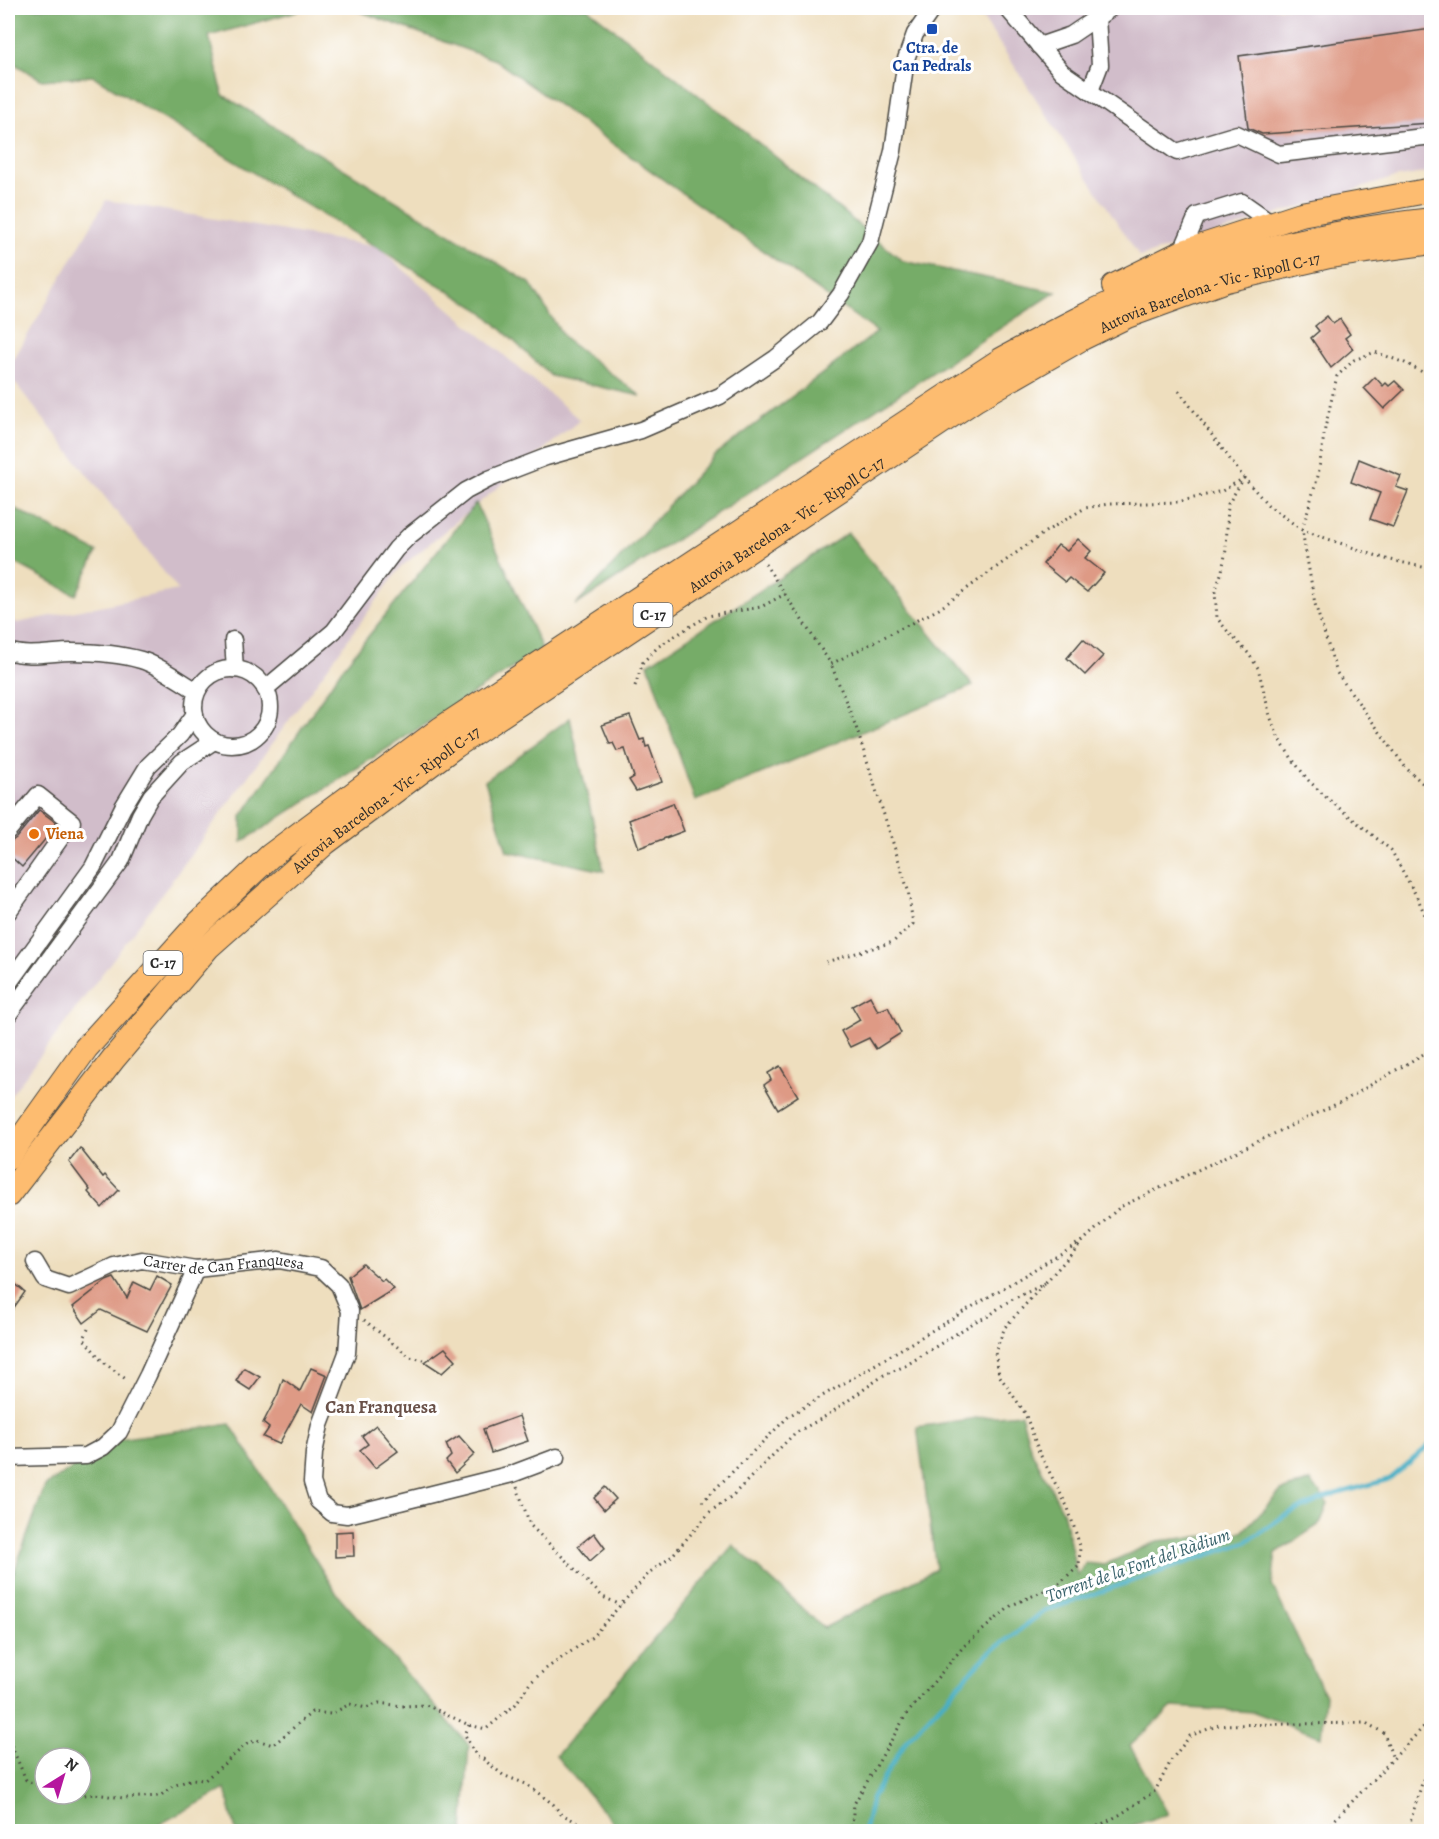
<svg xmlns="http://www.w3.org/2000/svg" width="1439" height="1839" font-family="Alegreya,serif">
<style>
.industrial{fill:#d1bdca}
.forest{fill:#76ac68;stroke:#506c4a;stroke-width:1.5;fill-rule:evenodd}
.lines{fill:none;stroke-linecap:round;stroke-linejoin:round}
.stream{stroke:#46afc5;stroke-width:4.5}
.building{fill:#de9a85}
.minor-casing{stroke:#484641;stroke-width:19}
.highway-casing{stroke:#484641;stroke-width:26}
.path{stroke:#484641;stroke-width:3;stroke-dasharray:1.5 4.5;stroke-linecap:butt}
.minor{stroke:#fff;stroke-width:16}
.highway{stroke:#fdbc70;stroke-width:24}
.transit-dot{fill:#1a4fb4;stroke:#fff;stroke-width:2}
.food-dot{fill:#e8710a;stroke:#fff;stroke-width:2}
.labels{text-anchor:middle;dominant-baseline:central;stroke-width:6;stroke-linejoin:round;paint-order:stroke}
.shield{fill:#fff;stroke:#6b6b6b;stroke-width:1.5}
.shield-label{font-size:15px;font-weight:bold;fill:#2b2b2b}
.transit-label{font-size:16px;font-weight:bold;fill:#164399;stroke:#fff}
.street-label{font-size:16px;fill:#2b2b2b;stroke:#fff}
.food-label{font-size:16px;font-weight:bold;fill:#c56008;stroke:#fff;text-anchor:start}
.neighbourhood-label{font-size:18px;font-weight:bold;fill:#6a524a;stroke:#fff}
.water-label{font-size:18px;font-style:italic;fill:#366069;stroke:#fff}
</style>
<rect width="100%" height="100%" fill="#fff"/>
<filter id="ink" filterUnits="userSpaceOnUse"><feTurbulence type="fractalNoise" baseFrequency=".0167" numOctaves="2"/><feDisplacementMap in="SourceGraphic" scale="12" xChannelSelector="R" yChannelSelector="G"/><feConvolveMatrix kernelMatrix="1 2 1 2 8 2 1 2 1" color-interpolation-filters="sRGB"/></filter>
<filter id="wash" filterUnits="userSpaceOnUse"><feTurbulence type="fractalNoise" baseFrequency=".008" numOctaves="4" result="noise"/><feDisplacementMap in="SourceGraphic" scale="24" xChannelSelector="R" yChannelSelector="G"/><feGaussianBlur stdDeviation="1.35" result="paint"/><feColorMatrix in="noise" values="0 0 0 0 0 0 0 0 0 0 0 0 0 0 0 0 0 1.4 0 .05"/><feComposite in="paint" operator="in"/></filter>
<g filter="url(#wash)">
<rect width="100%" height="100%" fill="#eedebe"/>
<g class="industrial">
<polygon points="976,8 1431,8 1431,172 1393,178 1140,257"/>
<polygon points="106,200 377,247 580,420 401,567 165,890 8,1099 8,616 17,623 178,590 8,374 8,369"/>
</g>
<g class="forest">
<polygon points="8,8 308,8 209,36 223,95 530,283 565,339 641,396 551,376 482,311 93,76 42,80 8,60"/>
<polygon points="350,8 587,8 738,126 903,261 1056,292 576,605 715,455 877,332 495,60"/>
<polygon points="476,503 542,649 242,842 242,816 341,670"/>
<polygon points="8,505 97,552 76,595 8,559"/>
<polygon points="848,533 973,686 695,801 648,664"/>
<polygon points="570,718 604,871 507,851 485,781"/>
<polygon points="1021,1414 1031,1450 1063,1511 1077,1575 1086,1563 1104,1565 1157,1541 1242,1532 1281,1491 1311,1481 1328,1504 1320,1524 1276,1553 1272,1585 1325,1695 1321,1737 1254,1712 1172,1707 1130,1746 1168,1814 1128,1827 1099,1831 620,1831 556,1756 733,1545 824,1628 936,1569 917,1427 983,1417"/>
<path d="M 230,1424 L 337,1594 L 469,1745 L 463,1831 L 236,1831 L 225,1789 L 147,1831 L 8,1831 L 8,1589 L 45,1486 L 117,1439 ZM 45,1758 L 81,1758 L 81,1794 L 45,1794 Z"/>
</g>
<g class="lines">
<polyline class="stream" points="864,1832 872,1798 906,1741 988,1654 1044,1611 1246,1542 1284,1516 1329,1496 1390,1479 1432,1443"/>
</g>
<g id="blocks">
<g class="building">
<polygon points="1431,29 1431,123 1262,134 1248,128 1239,56"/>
<polygon points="1327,316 1333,324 1340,319 1350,334 1345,338 1353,349 1331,368 1311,338 1319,331 1315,326"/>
<polygon points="1375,377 1383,386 1386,383 1389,386 1395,381 1404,390 1384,409 1364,388"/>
<polygon points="1359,459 1401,476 1396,487 1408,491 1393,527 1370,519 1380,493 1351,482"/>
<polygon points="1078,539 1091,551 1085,558 1104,573 1087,592 1069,578 1065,582 1043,564 1058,545 1067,551"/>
<polygon points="1083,639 1103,656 1085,675 1067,658"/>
<polygon points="630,716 640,740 644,739 646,747 649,746 662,782 636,791 629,780 634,777 625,749 617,751 613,743 610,744 602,725"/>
<polygon points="673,803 684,831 639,848 629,820"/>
<polygon points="39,810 58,824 22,867 8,854 8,844 16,838"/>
<polygon points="870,996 878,1011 888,1007 901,1033 876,1049 869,1038 850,1047 841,1031 860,1020 852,1006"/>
<polygon points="780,1066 798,1096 778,1109 764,1085 771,1080 768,1073"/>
<polygon points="80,1148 103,1177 105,1175 119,1190 102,1208 88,1192 90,1190 69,1162"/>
<polygon points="363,1264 382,1281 384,1279 394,1289 360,1310 348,1276"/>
<polygon points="157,1276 172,1285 147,1331 101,1310 84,1323 73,1307 106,1281 114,1278 127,1298 134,1282 150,1290"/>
<polygon points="8,1278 25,1292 8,1316"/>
<polygon points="445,1348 456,1360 442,1373 425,1362"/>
<polygon points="244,1368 260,1377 250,1390 236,1381"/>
<polygon points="311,1368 327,1375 313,1412 301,1404 279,1444 263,1437 269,1428 263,1423 278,1394 283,1379 300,1391"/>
<polygon points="519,1416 528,1441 491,1453 483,1429"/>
<polygon points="376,1425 398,1451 375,1468 360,1450 368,1444 362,1436"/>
<polygon points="459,1436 475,1454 455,1473 446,1461 451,1456 446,1444"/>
<polygon points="605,1487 616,1499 604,1510 594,1498"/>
<polygon points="353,1531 354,1556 335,1557 335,1532"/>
<polygon points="594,1533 605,1548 590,1561 578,1546"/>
</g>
</g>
</g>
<g filter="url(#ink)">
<use href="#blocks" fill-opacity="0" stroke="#484641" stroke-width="1.5"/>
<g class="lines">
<defs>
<g id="minor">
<polyline points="1007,8 1062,72 1177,152 1237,134 1279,154 1432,136"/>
<polyline points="1039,46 1071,35 1111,8"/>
<polyline points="1090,91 1100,65 1097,17"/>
<polyline points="1181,253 1197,216 1242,202 1272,223"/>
<polyline points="233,640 235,669"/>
<path d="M 8,651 C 28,658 51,652 72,652 C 94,652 120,654 141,660 C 159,665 181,682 197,691"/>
<circle cx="232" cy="707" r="38"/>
<polyline points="265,689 334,631 396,549 409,536 466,491 489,479 546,457 641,430 720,396 776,358 820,322 841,294 870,242 893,151 906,59 915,34 933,8"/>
<polyline points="8,831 38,795 72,822 8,912"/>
<polyline points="8,984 93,867 123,807 148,766 180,735 195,714"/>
<polyline points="8,1015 121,861 140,815 151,796 182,762 214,741"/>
<path id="s1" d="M 35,1262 L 45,1279 L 69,1287 L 114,1266 L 142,1260 L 196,1269 L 279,1260 L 321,1268 L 339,1285 L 350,1311 L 347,1353 L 320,1425 L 314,1453 L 312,1482 L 318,1501 L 332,1513 L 347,1515 L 364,1511 L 512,1474 L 557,1457"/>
<polyline points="8,1458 86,1456 103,1447 119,1432 148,1375 196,1269"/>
</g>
<g id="highway">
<polyline points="1114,286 1181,253 1301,214 1432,190"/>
<path d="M 8,1157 L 86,1048 L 198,924 L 270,856 L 442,728 L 1001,360 C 1048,335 1094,309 1144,289 C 1235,252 1334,231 1432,220"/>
<path id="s2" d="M 8,1195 L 114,1058 L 208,947 L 325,843 L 455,746 L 976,399 L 1082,338 L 1127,316 L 1226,280 L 1329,256 L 1432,242"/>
</g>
</defs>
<use href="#minor" class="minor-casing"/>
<use href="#highway" class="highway-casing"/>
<g class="path">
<polyline points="1432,377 1405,363 1375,352 1354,360 1337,376 1325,428 1318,476 1302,530 1315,604 1337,673 1406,768 1432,792"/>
<polyline points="1179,391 1244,478 1228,504 1226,550 1222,571 1215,592 1217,618 1229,633 1248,653 1258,668 1270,716 1279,739 1293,760 1308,780 1328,799 1391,850 1418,899 1432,931"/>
<polyline points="765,564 831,664 939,609 1045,532 1085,508 1109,504 1178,502 1222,491 1244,478 1268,505 1302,530 1386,559 1432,569"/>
<polyline points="1430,568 1432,559"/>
<polyline points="635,686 643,662 659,646 691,626 708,616 761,607 785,594"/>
<polyline points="826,962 893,942 913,924 908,890 856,727 831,664"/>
<polyline points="364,1320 410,1357 424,1360"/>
<polyline points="88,1329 84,1339 102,1361 127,1380"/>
<polyline points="517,1487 530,1525 603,1597 621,1605"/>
<polyline points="702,1502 789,1416 1082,1241"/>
<polyline points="469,1725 465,1735 477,1757 483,1759 503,1775 526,1784 553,1804 561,1814 579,1823 588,1832"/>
<polyline points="9,1740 26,1780 45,1788"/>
<polyline points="8,1752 14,1753"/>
<path d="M 67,1794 L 73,1796 L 95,1794 L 123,1798 L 160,1796 L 173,1786 L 192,1779 L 205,1780 L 247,1744 L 257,1740 L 273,1745 L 312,1712 L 331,1714 L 350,1704 L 366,1708 L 379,1703 L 402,1706 L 426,1705 L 469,1725 L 486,1729 L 515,1705 L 530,1683 L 547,1668 L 592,1637 L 650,1572 L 670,1558 L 711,1511 L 732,1496 L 795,1433 L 828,1415 L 884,1375 L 905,1366 L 978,1320 C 993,1316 994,1310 1006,1303 C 1017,1296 1032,1291 1045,1283"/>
<polyline points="851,1832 854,1804 906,1715 964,1646 1012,1605 1057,1585 1079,1566 1080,1546 1068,1508 1039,1452 1025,1413 999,1375 995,1352 1005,1327 1085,1239 1120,1207 1345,1100 1432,1049"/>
<polyline points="1087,1832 1121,1814 1155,1791 1172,1759 1190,1736 1219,1725 1366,1723 1384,1733 1393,1759"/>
<polyline points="1323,1832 1432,1718"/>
<polyline points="1407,1832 1432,1751"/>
</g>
<use href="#minor" class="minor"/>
<use href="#highway" class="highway"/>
</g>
</g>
<rect class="transit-dot" x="926" y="23" width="12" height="12" rx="3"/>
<circle class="food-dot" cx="34" cy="834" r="6"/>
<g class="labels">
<g class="shield">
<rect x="633.5" y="603" width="39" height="24" rx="4.5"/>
<rect x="143.5" y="951" width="39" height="24" rx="4.5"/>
</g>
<g class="shield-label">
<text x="653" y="615">C-17</text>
<text x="163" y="963">C-17</text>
</g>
<g class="transit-label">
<text x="932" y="48">Ctra. de<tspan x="932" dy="18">Can Pedrals</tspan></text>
</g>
<g class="street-label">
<text stroke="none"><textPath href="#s2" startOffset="1522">Autovia Barcelona - Vic - Ripoll C-17</textPath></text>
<text stroke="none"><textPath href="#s2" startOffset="1036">Autovia Barcelona - Vic - Ripoll C-17</textPath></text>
<text stroke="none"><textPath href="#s2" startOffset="550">Autovia Barcelona - Vic - Ripoll C-17</textPath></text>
<text stroke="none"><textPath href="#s1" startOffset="206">Carrer de Can Franquesa</textPath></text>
</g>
<g class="food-label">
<text x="46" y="834">Viena</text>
</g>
<g class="neighbourhood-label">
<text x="381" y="1407">Can Franquesa</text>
</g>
<g class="water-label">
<text transform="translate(1138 1565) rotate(-19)">Torrent de la Font del Ràdium</text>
</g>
</g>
<rect width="1439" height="1839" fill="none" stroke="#fff" stroke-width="30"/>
<g transform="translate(63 1776) rotate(37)"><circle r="28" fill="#ffffff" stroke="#aaaaaa" stroke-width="1.5"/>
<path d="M0-4.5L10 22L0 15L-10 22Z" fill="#b5179e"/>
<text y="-9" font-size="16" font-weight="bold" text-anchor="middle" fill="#2b2b2b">N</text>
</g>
</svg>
